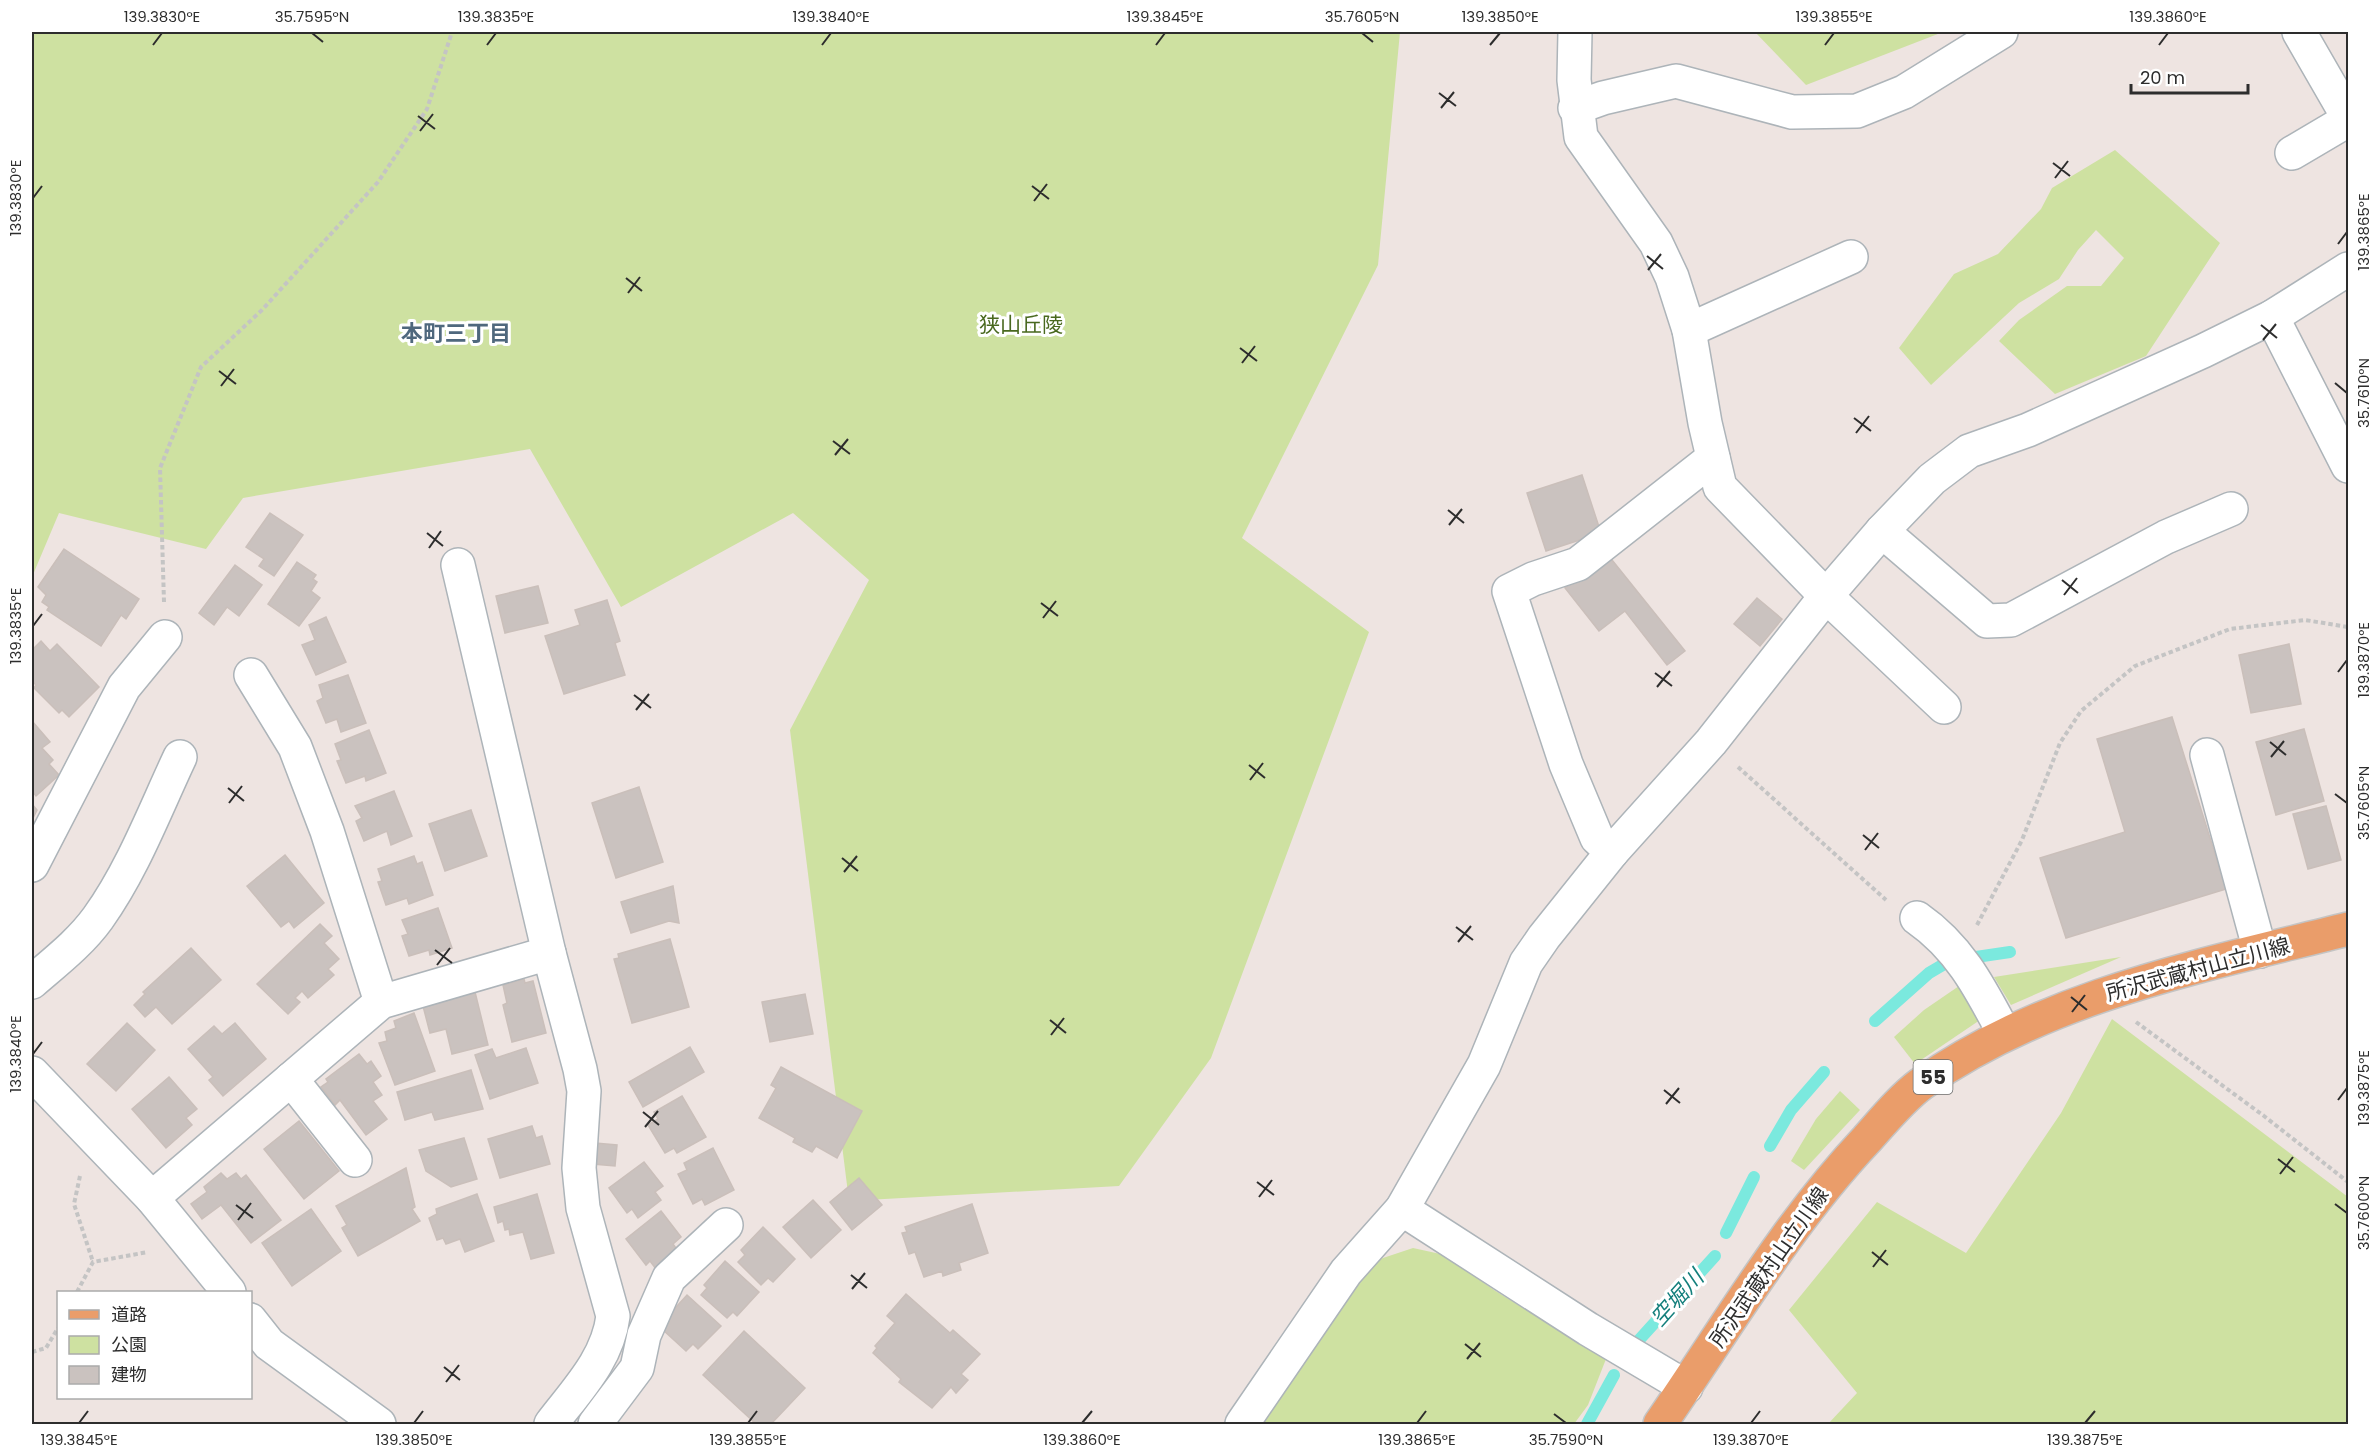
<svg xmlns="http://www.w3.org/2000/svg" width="2380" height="1456" font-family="Poppins,'Noto Sans JP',sans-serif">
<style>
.green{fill:#cee1a1}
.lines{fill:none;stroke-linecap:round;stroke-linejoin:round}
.stream{stroke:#7be9de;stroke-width:12}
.building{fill:#cac2bf;stroke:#cabfba;stroke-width:1.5}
.minor-casing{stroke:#adb4b9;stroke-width:36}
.major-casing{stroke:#c4c4c4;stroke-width:36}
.path{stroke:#c4c4c4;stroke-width:4;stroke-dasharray:4.5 3;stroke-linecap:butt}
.minor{stroke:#fff;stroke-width:33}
.major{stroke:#ea9d6a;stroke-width:33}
.ticks{fill:none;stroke:#2d2d2d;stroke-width:2}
.labels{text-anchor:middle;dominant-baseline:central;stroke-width:6;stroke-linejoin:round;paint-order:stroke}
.shield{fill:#fff;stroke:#6c6c6c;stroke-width:1.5}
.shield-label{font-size:20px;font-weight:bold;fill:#2d2d2d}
.park-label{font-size:21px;fill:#49691f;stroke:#fff}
.street-label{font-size:21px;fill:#2d2d2d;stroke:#fff}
.neighbourhood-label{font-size:22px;font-weight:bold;fill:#4f687d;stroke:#fff}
.water-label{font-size:22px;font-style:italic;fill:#147f7c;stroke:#fff}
.neatline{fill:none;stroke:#2d2d2d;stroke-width:2}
.ticks-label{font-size:15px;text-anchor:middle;fill:#2d2d2d}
</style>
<rect width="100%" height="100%" fill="#eee4e1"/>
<g class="green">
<polygon points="32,32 1400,32 1378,265 1242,538 1369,632 1211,1058 1119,1186 849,1201 790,730 869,580 793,513 621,607 530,449 243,498 206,549 59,513 32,577"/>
<polygon points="1755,32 1943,32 1806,85"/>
<polygon points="2115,150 2220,243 2146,356 2055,394 1999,341 2019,320 2067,286 2101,286 2124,258 2096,230 2078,250 2059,279 2019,303 1931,385 1899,348 1954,274 1998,254 2041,209 2052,188"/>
<polygon points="2121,957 2011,1005 1994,977"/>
<polygon points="1959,986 1980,1020 1915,1064 1894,1037 1924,1010"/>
<polygon points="2112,1019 2348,1197 2348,1424 1828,1424 1857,1393 1789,1310 1877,1202 1966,1253 2061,1113"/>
<polygon points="1840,1091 1860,1110 1804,1170 1791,1161 1816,1119"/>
<polygon points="1413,1248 1445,1255 1494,1290 1606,1359 1588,1405 1574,1424 1259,1424 1368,1267 1383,1258"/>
</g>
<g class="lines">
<g class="stream">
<polyline points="1976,957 2010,952"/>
<polyline points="1875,1021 1929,973 1946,963"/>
<polyline points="1770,1146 1791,1110 1824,1072"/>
<polyline points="1726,1233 1754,1177"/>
<polyline points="1639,1340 1715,1256"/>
<polyline points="1587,1424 1614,1375"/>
</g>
</g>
<g class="building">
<polygon points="1582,475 1601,533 1546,551 1527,493"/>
<polygon points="270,513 303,535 274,576 259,566 264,559 246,547"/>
<polygon points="64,549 139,599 126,619 121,615 101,646 47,610 49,607 42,602 46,595 38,587"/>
<polygon points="1608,555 1685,651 1667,665 1625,611 1599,631 1565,588"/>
<polygon points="297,562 316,575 313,579 317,582 311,591 320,598 299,626 268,604"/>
<polygon points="235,565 262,585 239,616 227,607 214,625 199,613"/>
<polygon points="538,586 548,623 505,633 496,596"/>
<polygon points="1757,598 1782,619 1760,646 1734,624"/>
<polygon points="607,600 620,641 615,643 625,675 564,694 545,636 580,625 575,610"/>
<polygon points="326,617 346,662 316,675 302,645 315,640 309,625"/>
<polygon points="41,641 50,651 57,644 99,687 69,717 62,710 59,713 34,688 36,685 32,681 32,650"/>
<polygon points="2289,644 2301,704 2251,713 2239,655"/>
<polygon points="348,675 366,723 341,732 337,719 326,723 317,701 323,698 319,685"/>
<polygon points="2172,717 2226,889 2066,938 2040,858 2125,832 2097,739"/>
<polygon points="32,721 50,742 42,748 53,760 49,764 59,775 36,796 32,791"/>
<polygon points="2304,729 2324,801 2276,815 2256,742"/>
<polygon points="369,730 386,773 366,781 365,776 346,783 337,761 341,760 335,744"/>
<polygon points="639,787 663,862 616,878 592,803"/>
<polygon points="394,791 412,836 391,845 387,831 364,841 356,821 362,818 355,806"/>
<polygon points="32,804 37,810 32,820"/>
<polygon points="2326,806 2341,860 2308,869 2293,814"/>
<polygon points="471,810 487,856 445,871 429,824"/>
<polygon points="285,855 324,903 294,928 289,921 281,927 247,886"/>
<polygon points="414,856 417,864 422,862 433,895 409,904 407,898 386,905 378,882 382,881 378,869"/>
<polygon points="673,886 679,923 669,921 631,933 621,902"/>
<polygon points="438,908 452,948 430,955 429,950 409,956 402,936 408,934 402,920"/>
<polygon points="320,924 332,936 324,943 339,959 328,969 334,975 308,998 302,991 295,998 300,1002 288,1014 257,984"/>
<polygon points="670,939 689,1007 632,1023 614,959 619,958 618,954"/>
<polygon points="191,948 221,980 172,1024 156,1007 145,1017 134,1005 145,994 143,992"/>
<polygon points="524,979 525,983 533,981 546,1033 512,1042 503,1005 507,1003 503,985"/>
<polygon points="475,992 488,1045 452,1054 446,1029 430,1033 423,1006"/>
<polygon points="805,994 813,1034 770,1042 762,1002"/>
<polygon points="414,1013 435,1071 395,1085 379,1043 387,1041 385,1032 396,1028 394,1021"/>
<polygon points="127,1023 155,1050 116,1091 87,1064"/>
<polygon points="235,1023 266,1059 223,1096 209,1080 213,1077 188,1049 214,1026 222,1034"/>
<polygon points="690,1047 704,1072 643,1107 629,1082"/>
<polygon points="526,1048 538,1083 490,1099 475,1055 492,1049 496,1058"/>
<polygon points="359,1054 367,1064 371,1061 381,1076 373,1082 382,1095 373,1101 387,1119 366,1135 340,1100 335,1105 321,1087 328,1082 326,1079"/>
<polygon points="781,1067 862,1111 837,1158 816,1146 812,1152 793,1142 795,1138 759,1118 776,1088 771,1085"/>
<polygon points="471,1070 483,1109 435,1120 432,1112 405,1120 397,1092"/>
<polygon points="169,1077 197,1109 186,1118 192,1125 166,1148 132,1109"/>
<polygon points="682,1096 706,1137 677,1153 674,1148 665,1153 648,1125 658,1119 654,1112"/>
<polygon points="299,1121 339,1171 304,1199 264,1149"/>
<polygon points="532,1126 536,1138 542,1136 550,1164 500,1178 488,1139"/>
<polygon points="464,1138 477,1179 451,1187 426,1171 419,1150"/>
<polygon points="595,1143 617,1145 615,1166 593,1164"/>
<polygon points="713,1148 734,1190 705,1205 702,1199 693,1204 678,1174 687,1170 684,1163"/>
<polygon points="644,1162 663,1186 655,1192 661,1200 638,1218 632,1209 627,1213 609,1188"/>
<polygon points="406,1168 415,1207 412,1209 420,1221 358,1256 342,1228 347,1225 336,1206"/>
<polygon points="221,1173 227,1179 236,1173 241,1179 246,1175 281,1220 251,1243 221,1205 202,1219 191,1204 207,1192 204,1187"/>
<polygon points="859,1178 882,1205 852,1230 830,1202"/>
<polygon points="477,1194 494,1241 465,1252 460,1239 446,1244 443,1238 437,1240 429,1218 437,1214 436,1209"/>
<polygon points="537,1194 554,1253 531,1259 523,1232 510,1235 509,1229 505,1230 503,1221 498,1223 494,1207"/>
<polygon points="813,1200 841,1230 811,1258 783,1227"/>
<polygon points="972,1204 988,1253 959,1263 961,1270 943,1276 942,1271 924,1277 915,1252 909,1254 902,1233 907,1232 905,1227"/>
<polygon points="311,1209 341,1251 292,1286 262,1243"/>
<polygon points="661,1211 681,1237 673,1244 678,1251 656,1269 650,1261 646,1265 626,1239"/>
<polygon points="763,1227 795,1259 773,1282 768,1278 761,1285 738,1262 745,1255 741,1250"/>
<polygon points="725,1261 759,1292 737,1316 733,1312 727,1318 701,1295 707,1288 704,1285"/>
<polygon points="906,1294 950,1333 953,1330 980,1354 961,1374 968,1380 956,1393 951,1387 932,1408 899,1382 901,1379 873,1353 877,1348 875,1346 895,1323 887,1316"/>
<polygon points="687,1295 721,1326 698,1349 693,1344 686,1351 662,1329 669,1322 666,1318"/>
<polygon points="744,1331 805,1388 771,1424 756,1424 703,1375"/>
</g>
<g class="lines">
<defs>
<g id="minor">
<polyline points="1575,32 1574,80 1581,137 1656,243 1672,277 1689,330 1705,423 1720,487 1826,596 1944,707"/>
<polyline points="2299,32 2348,117"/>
<polyline points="1575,108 1603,98 1676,81 1792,112 1857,111 1904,92 2001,32"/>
<polyline points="2292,153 2348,120"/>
<polyline points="2272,317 2348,466"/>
<polyline points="1689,330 1851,257"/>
<polyline points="1882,531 1987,621 2011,620 2166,537 2231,509"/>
<path d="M 458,565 L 549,953 L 580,1069 L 584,1091 L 579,1168 L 583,1208 L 613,1316 C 608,1359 576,1391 551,1424"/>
<polyline points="251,675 295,747 327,831 381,1002"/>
<polyline points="2207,755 2260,951"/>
<polyline points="1612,852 1597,838 1566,764 1509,591 1533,579 1578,564 1713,458"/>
<polyline points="32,865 124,687 165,637"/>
<path d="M 1917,918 C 1960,948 1980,988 2004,1033"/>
<path d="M 32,982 C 55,962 80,943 98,918 C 133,869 155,810 180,757"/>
<polyline points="32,1073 152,1198 229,1292"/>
<polyline points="291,1079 355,1160"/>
<polyline points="152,1198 381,1002 549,953"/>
<polyline points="1402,1209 1588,1329 1686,1387"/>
<polyline points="250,1320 269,1344 379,1424"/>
<polyline points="595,1424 637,1368 644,1335 669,1278 726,1225"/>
<polyline points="1242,1424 1346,1272 1402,1209 1484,1065 1526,963 1544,937 1612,852 1711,742 1826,596 1882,531 1932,479 1969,451 2028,430 2203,351 2272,317 2348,269"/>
</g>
<path id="major" d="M 1660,1424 C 1727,1327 1786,1225 1867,1139 C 1884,1120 1901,1099 1921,1084 C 2048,995 2201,966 2348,929"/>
</defs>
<use href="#minor" class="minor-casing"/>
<use href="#major" class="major-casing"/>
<g class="path">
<polyline points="164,602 160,468 201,367 262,310 378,182 427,109 452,32"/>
<polyline points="1738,767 1886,900"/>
<polyline points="1977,925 2022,840 2060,743 2081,711 2135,666 2230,629 2305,620 2348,627"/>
<polyline points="2136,1022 2264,1116 2348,1182"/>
<polyline points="80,1176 74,1204 93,1262"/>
<polyline points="77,1292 93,1262 148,1252"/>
<polyline points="32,1352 46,1348 58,1328"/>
</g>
<use href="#minor" class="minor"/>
<use href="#major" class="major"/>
</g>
<path class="ticks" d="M 312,33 L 323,42M 1362,33 L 1373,42M 153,45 L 162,33M 487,45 L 496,33M 822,45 L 831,33M 1156,45 L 1165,33M 1490,45 L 1500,33M 1825,45 L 1834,33M 2159,45 L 2168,33M 1439,93 L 1456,106M 1441,108 L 1454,92M 418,116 L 435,129M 420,131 L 433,114M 2053,163 L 2070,176M 2055,178 L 2068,161M 1032,186 L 1049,199M 33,198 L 42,186M 1034,201 L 1047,184M 2338,244 L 2347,232M 1647,256 L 1663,269M 1648,270 L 1661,254M 626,278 L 642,291M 628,293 L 640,277M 2261,325 L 2277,338M 2263,340 L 2276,324M 1240,348 L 1257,361M 1242,363 L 1255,346M 219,371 L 236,384M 2335,383 L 2347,393M 221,386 L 234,369M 1854,418 L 1871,431M 1856,433 L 1869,416M 833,441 L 850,454M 835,455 L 848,439M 1448,510 L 1464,523M 1449,525 L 1462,509M 427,533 L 443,546M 429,548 L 441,531M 2062,580 L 2078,593M 2064,595 L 2077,578M 1041,603 L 1058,616M 1043,618 L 1056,601M 33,626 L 42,614M 2338,672 L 2347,660M 1655,673 L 1672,686M 1657,687 L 1670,671M 634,695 L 651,708M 636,710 L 649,694M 2270,742 L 2286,755M 2271,757 L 2284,741M 1249,765 L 1265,778M 1250,780 L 1263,763M 228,788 L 244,801M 2335,794 L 2347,803M 229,803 L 242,786M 1863,835 L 1879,848M 1865,850 L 1878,833M 842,858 L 858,871M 844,872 L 857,856M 1456,927 L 1473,940M 1458,942 L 1471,926M 435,950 L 452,963M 437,965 L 450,948M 2071,997 L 2087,1010M 2072,1012 L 2085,995M 1050,1020 L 1066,1033M 1051,1035 L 1064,1018M 33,1054 L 42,1042M 1664,1090 L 1680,1103M 2338,1100 L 2347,1088M 1666,1104 L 1679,1088M 643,1112 L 659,1125M 645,1127 L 658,1111M 2278,1159 L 2295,1172M 2280,1174 L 2293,1157M 1257,1182 L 1274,1195M 1259,1197 L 1272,1180M 2335,1204 L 2347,1213M 236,1205 L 253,1218M 238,1220 L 251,1203M 1872,1252 L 1888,1265M 1873,1267 L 1886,1250M 851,1275 L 867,1288M 852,1289 L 865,1273M 1465,1344 L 1481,1357M 1467,1359 L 1480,1343M 444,1367 L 460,1380M 446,1382 L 459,1365M 1554,1414 L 1566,1423M 79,1423 L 88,1411M 414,1423 L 423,1411M 748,1423 L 757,1411M 1082,1423 L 1092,1411M 1417,1423 L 1426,1411M 1751,1423 L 1760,1411M 2085,1423 L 2095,1411"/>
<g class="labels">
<rect class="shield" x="1913.5" y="1060" width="39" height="34" rx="4.5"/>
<g class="shield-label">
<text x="1933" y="1077">55</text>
</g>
<g class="park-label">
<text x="1021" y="324">狭山丘陵</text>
</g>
<g class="street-label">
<text transform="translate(2198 969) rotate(-15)">所沢武蔵村山立川線</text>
<text transform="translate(1769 1267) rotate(-55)">所沢武蔵村山立川線</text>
</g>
<g class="neighbourhood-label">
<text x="456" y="333">本町三丁目</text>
</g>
<g class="water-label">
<text transform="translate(1677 1298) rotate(-48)">空堀川</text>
</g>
</g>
<rect width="2380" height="1456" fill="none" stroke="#ffffff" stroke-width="66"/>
<rect x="57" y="1291" width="195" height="108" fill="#ffffff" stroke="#ababab" stroke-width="1.5"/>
<rect x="69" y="1310" width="30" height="9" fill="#ea9d6a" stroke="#ababab" stroke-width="1.5"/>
<text x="111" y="1321" font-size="18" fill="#2d2d2d">道路</text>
<rect x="69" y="1336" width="30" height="18" fill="#cee1a1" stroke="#ababab" stroke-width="1.5"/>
<text x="111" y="1351" font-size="18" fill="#2d2d2d">公園</text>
<rect x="69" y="1366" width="30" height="18" fill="#cac2bf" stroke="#ababab" stroke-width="1.5"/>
<text x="111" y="1381" font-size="18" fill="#2d2d2d">建物</text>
<path d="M2131 84v9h117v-9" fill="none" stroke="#2d2d2d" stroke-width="3"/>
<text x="2140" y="84" font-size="18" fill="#2d2d2d" stroke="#ffffff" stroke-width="4.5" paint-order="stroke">20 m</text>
<rect x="33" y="33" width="2314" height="1390" class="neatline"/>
<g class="ticks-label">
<text x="162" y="22">139.3830°E</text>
<text x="312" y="22">35.7595°N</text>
<text x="496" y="22">139.3835°E</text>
<text x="831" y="22">139.3840°E</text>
<text x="1165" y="22">139.3845°E</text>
<text x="1362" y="22">35.7605°N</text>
<text x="1500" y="22">139.3850°E</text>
<text x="1834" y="22">139.3855°E</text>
<text x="2168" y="22">139.3860°E</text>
<text transform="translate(16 198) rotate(-90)" y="5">139.3830°E</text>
<text transform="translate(2364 232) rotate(-90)" y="5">139.3865°E</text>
<text transform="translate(2364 393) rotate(-90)" y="5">35.7610°N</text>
<text transform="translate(16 626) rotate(-90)" y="5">139.3835°E</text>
<text transform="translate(2364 660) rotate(-90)" y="5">139.3870°E</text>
<text transform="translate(2364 803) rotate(-90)" y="5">35.7605°N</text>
<text transform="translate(16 1054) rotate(-90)" y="5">139.3840°E</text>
<text transform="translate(2364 1088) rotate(-90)" y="5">139.3875°E</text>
<text transform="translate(2364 1213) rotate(-90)" y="5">35.7600°N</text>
<text x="79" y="1445">139.3845°E</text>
<text x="414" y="1445">139.3850°E</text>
<text x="748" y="1445">139.3855°E</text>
<text x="1082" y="1445">139.3860°E</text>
<text x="1417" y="1445">139.3865°E</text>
<text x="1566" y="1445">35.7590°N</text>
<text x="1751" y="1445">139.3870°E</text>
<text x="2085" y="1445">139.3875°E</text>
</g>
</svg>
